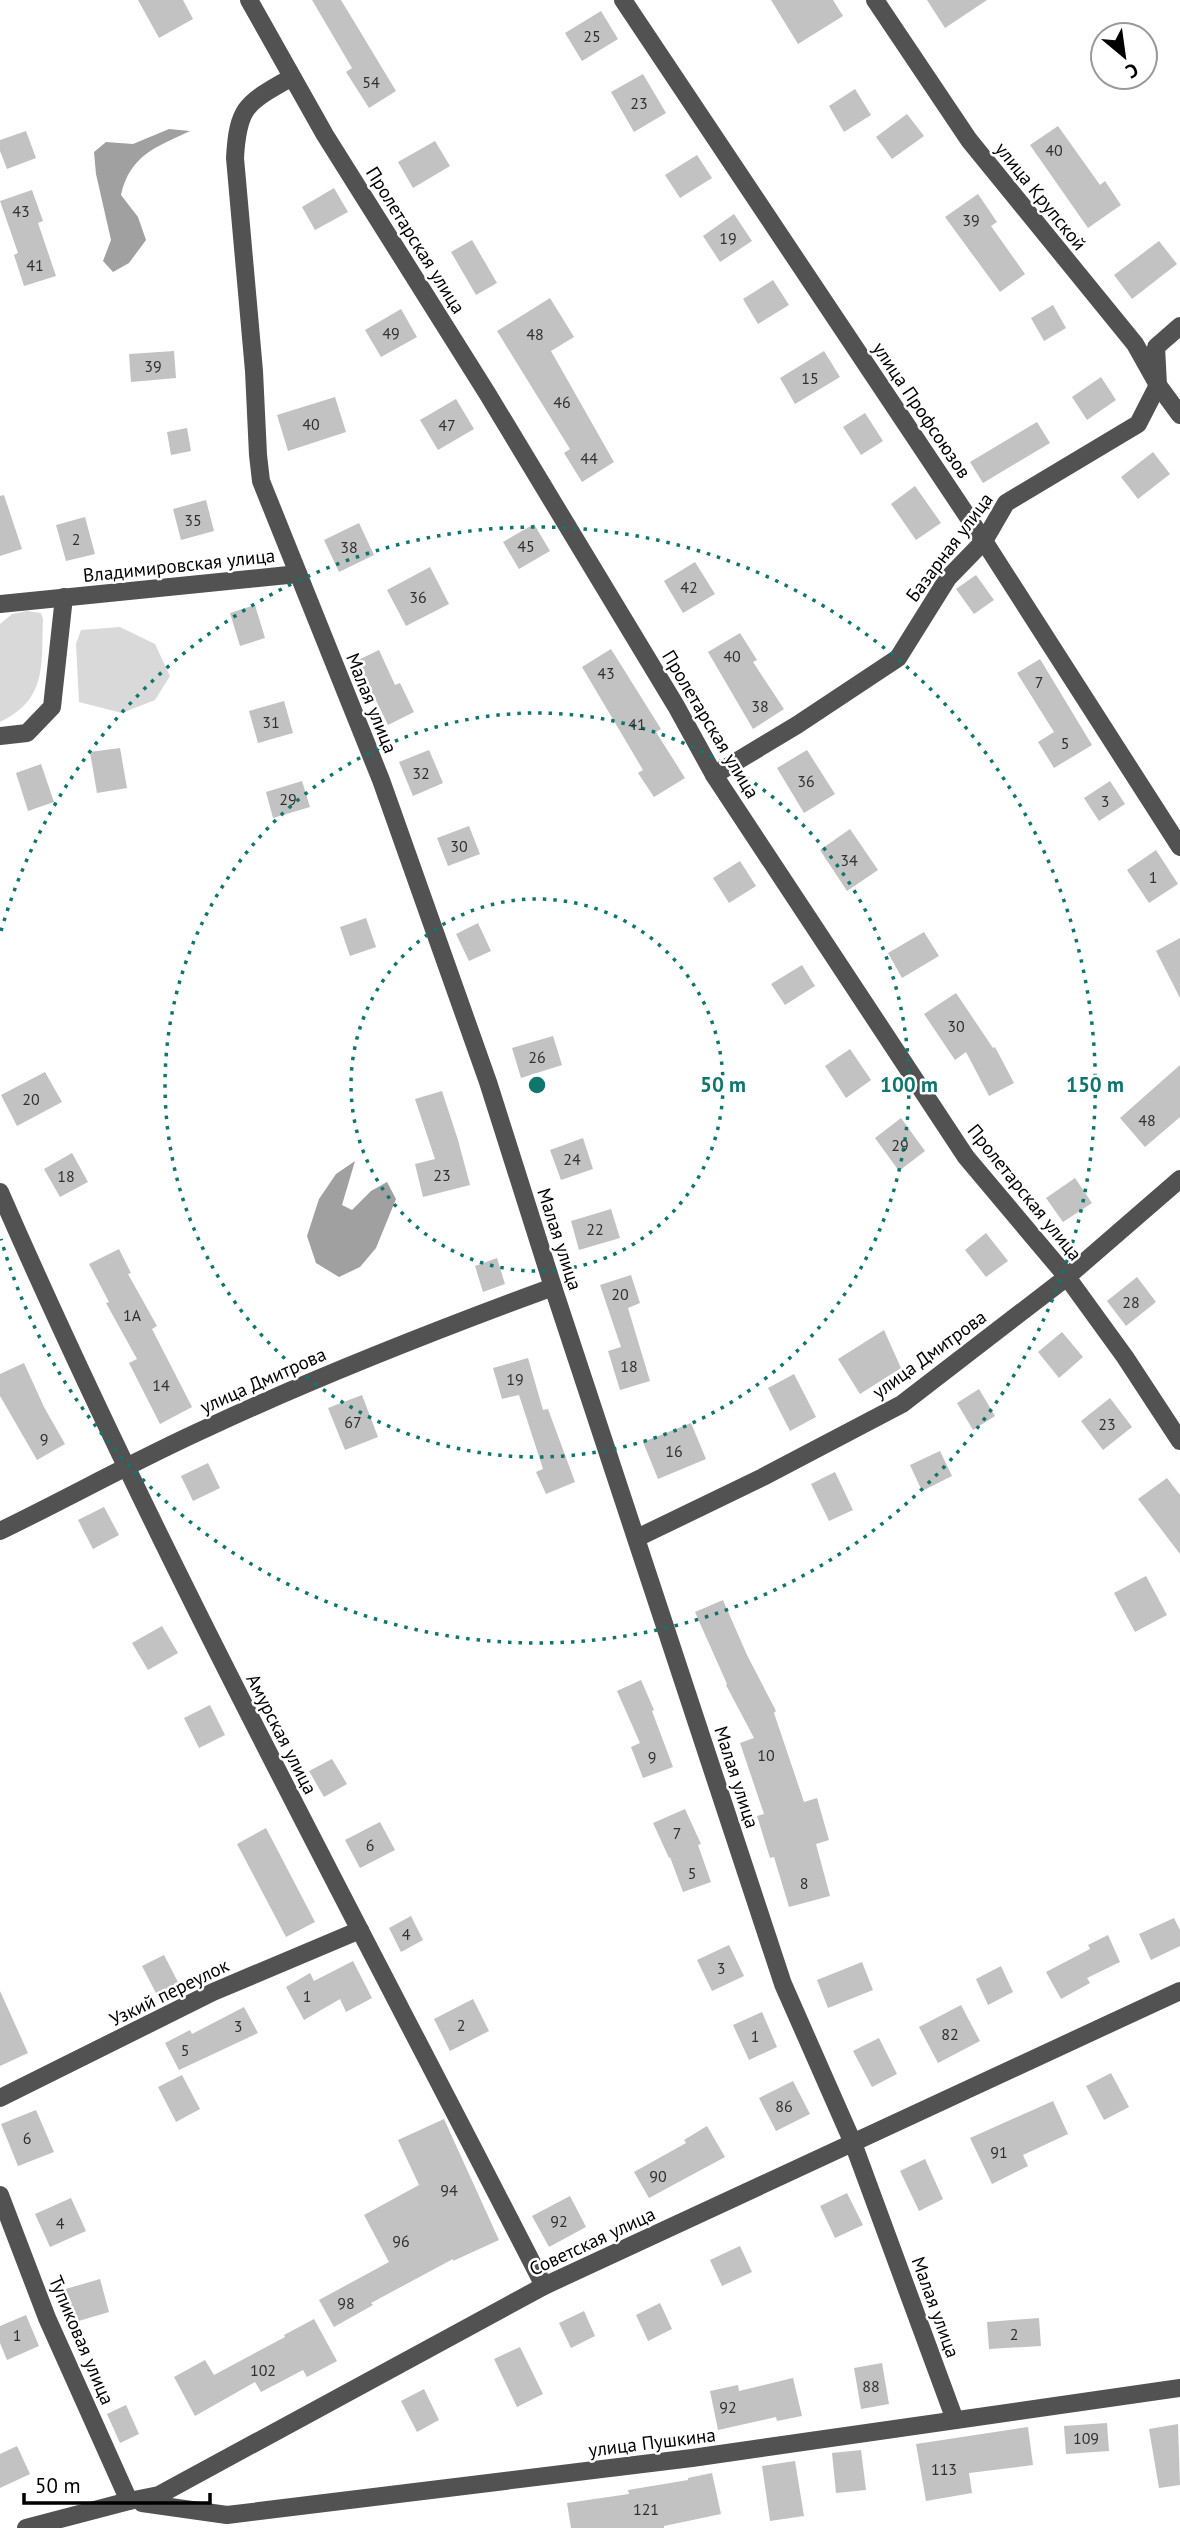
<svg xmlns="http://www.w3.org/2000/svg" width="1180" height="2528" font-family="'PT Sans',sans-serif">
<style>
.green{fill:#d9d9d9}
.water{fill:#a0a0a0}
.building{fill:#c2c2c2}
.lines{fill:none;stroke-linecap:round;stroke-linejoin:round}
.minor{stroke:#525252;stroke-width:18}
.ring{fill:none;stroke:#0f766e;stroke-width:3.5;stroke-dasharray:3.5 7}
.labels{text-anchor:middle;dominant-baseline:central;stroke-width:5;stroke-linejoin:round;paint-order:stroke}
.number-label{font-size:16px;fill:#303030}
.street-label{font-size:19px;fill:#000;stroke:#fff}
.centre{fill:#0f766e;stroke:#fff;stroke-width:3.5}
.ring-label{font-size:21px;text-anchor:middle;font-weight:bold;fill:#0f766e;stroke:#fff;stroke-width:5;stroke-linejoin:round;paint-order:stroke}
</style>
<rect width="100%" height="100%" fill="#fff"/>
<g class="green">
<path d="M 27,611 L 41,613 L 43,619 C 41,664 48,699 0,722 L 0,624 L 12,614 Z"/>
<polygon points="120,627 155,644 170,676 155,700 122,713 79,702 76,644 81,630"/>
</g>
<g class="water">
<path d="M 169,129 L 190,131 C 156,147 130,155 121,195 L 138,217 L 146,240 L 129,263 L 113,272 L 103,261 L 111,240 L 96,174 L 94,152 L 106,142 L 133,144 Z"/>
<polygon points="355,1161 342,1205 352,1210 371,1191 387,1182 396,1199 376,1248 360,1267 339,1277 316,1263 307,1236 319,1199 336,1174"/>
</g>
<g class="building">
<polygon points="138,0 183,0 193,19 159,38"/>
<polygon points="312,0 341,0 396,91 369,108 346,72 352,68"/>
<polygon points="771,0 833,0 843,16 798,44"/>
<polygon points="927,0 987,0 945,28"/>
<polygon points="601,11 618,39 582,61 565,33"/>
<polygon points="643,74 666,113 634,132 611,92"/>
<polygon points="855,89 871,115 844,132 829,106"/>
<polygon points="907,114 924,136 892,159 876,137"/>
<polygon points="1058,126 1100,185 1105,181 1121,205 1088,228 1030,145"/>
<polygon points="26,131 36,158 7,169 0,151 0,140"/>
<polygon points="435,141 450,166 413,188 398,162"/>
<polygon points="697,155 712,178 680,198 665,175"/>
<polygon points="334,188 348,212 315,230 302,207"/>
<polygon points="32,190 43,221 38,223 56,276 24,286 14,255 18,253 0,201"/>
<polygon points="978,194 997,222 991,226 1025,274 1000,292 945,217"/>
<polygon points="734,214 752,241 720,262 703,236"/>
<polygon points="472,240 497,283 476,295 451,252"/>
<polygon points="1159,241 1177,264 1132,299 1114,275"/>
<polygon points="773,280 789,305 758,324 743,299"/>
<polygon points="550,298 574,337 551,351 614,462 582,482 564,453 570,449 497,331"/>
<polygon points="1053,305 1066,328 1044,341 1031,318"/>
<polygon points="401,309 417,337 381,357 365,330"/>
<polygon points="174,351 176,378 131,382 129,354"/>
<polygon points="824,351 840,377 795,404 780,378"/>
<polygon points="1101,377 1116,400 1087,420 1072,397"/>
<polygon points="335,397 346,432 288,451 277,415"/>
<polygon points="456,399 474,429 438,450 420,420"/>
<polygon points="865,413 883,441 861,455 843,427"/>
<polygon points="1037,422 1050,443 983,483 970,462"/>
<polygon points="187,428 191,451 171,455 167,432"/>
<polygon points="1153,452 1170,474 1138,499 1121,477"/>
<polygon points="915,486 941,523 916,540 891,504"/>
<polygon points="4,495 22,549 0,556 0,496"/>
<polygon points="206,500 214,531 181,540 173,509"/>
<polygon points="85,517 95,554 66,561 56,525"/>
<polygon points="359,523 374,555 339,572 324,540"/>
<polygon points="534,524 550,551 519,569 503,542"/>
<polygon points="695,562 715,594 683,613 664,581"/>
<polygon points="430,567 449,604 406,626 387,590"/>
<polygon points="976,575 994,600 974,614 956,589"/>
<polygon points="255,605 265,638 240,646 230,613"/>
<polygon points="740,633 757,660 753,662 784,709 753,729 708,652"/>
<polygon points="611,649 661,729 656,732 685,778 654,797 638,773 643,770 582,667"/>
<polygon points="379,650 395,685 400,683 414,712 388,725 370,688 366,689 354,662"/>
<polygon points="1040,659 1092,745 1054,768 1038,742 1054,732 1017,673"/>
<polygon points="284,701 293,733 258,743 249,711"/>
<polygon points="120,748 127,788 97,793 90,752"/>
<polygon points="429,750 443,783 413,796 399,762"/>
<polygon points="807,750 835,794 804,813 777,768"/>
<polygon points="41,764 54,802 28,811 16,773"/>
<polygon points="302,781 310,807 273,818 266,792"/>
<polygon points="1110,781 1125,804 1099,821 1084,798"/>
<polygon points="469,826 480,854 448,866 437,838"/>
<polygon points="850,829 878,870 847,891 820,850"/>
<polygon points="1156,850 1178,884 1149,903 1127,870"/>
<polygon points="740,861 756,886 729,903 713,878"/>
<polygon points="366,918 376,947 350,956 340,927"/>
<polygon points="478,923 491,951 469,961 456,934"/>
<polygon points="924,932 939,956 902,978 888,953"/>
<polygon points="1180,938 1180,998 1156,951"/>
<polygon points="802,965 815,986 785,1005 771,984"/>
<polygon points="956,993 993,1048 995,1047 1014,1083 989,1096 966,1052 955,1060 924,1014"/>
<polygon points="553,1036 562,1065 521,1078 512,1048"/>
<polygon points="850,1049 871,1080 846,1098 825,1066"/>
<polygon points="1180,1065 1180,1117 1145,1147 1120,1118"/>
<polygon points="45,1072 62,1102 17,1126 1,1095"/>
<polygon points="442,1091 458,1140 470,1185 423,1197 415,1164 435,1159 415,1099"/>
<polygon points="901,1118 925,1151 899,1171 875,1138"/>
<polygon points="583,1138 593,1169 561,1180 550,1150"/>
<polygon points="72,1153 88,1182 60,1197 44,1169"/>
<polygon points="1075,1178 1092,1203 1063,1222 1046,1198"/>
<polygon points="611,1209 620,1238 579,1250 571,1221"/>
<polygon points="986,1233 1008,1261 986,1277 965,1250"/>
<polygon points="119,1249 131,1273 128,1274 157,1326 152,1329 192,1407 160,1424 129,1363 137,1359 106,1303 109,1302 89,1264"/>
<polygon points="497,1258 505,1284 483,1292 475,1266"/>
<polygon points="631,1275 640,1303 628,1308 650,1381 620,1390 608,1351 621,1347 600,1285"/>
<polygon points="1137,1277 1156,1302 1126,1326 1107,1301"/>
<polygon points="884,1330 901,1368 860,1394 838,1359"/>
<polygon points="1062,1332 1083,1357 1059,1378 1038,1352"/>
<polygon points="528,1358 543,1410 548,1409 575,1482 546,1494 536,1472 543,1469 519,1395 502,1399 493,1368"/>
<polygon points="24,1363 44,1407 65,1444 37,1460 0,1396 0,1374"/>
<polygon points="794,1374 816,1417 790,1431 768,1388"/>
<polygon points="979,1389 995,1416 973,1430 957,1403"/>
<polygon points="362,1395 378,1437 345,1450 328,1408"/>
<polygon points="1110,1398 1132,1427 1103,1450 1081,1421"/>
<polygon points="691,1423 706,1459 658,1479 643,1442"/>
<polygon points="940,1451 952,1476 922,1491 910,1465"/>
<polygon points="208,1463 220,1488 193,1501 181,1476"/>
<polygon points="835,1472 853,1510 829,1521 811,1484"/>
<polygon points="1167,1478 1180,1495 1180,1554 1138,1499"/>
<polygon points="104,1507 119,1535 93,1549 78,1520"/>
<polygon points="1146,1576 1167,1615 1135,1632 1114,1593"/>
<polygon points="723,1600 747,1655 776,1711 774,1713 804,1802 817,1798 829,1840 816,1844 830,1896 789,1907 774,1857 770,1858 757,1816 764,1814 740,1743 754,1738 726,1685 727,1684 695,1612"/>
<polygon points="162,1626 178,1653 148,1670 132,1643"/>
<polygon points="641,1680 654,1710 652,1711 673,1767 643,1778 631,1747 640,1743 617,1691"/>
<polygon points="210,1705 225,1735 199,1748 184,1718"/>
<polygon points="332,1759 347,1784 324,1797 309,1771"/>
<polygon points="685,1809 701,1844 698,1845 711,1882 683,1892 670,1857 669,1858 653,1823"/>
<polygon points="380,1822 395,1850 360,1868 345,1840"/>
<polygon points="266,1828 315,1922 286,1937 237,1844"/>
<polygon points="411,1916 423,1940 401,1952 389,1928"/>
<polygon points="1174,1918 1180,1930 1180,1946 1151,1960 1139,1934"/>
<polygon points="1108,1935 1120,1962 1087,1978 1090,1983 1061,1999 1046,1972 1090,1949 1088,1945"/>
<polygon points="729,1945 744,1976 712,1991 697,1960"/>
<polygon points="164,1955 181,1988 159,1999 142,1966"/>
<polygon points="353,1961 372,1998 346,2012 340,1999 304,2020 286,1987 310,1973 314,1981"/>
<polygon points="862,1962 873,1990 828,2008 817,1980"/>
<polygon points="1001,1966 1013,1992 988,2005 976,1979"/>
<polygon points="0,1991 28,2053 0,2066"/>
<polygon points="473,1999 489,2031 450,2051 434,2019"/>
<polygon points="961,2005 980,2041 938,2063 919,2027"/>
<polygon points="244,2007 258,2033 179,2070 165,2043 190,2030 192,2034"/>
<polygon points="762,2012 777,2047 749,2060 733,2025"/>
<polygon points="879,2038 897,2074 872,2087 853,2051"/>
<polygon points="1111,2073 1129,2107 1104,2120 1086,2086"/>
<polygon points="182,2075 200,2109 176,2122 158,2087"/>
<polygon points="793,2081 810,2114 776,2131 759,2098"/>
<polygon points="1053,2101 1068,2134 1023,2155 1028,2166 992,2184 970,2138"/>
<polygon points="36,2110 54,2152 18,2166 1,2124"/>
<polygon points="444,2119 499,2240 453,2261 453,2259 371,2303 373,2305 334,2327 319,2300 389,2262 364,2215 419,2185 398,2140"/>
<polygon points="707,2126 725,2157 649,2198 634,2172 686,2143 684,2140"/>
<polygon points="925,2159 943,2199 919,2211 900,2171"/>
<polygon points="847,2193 863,2225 835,2238 820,2206"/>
<polygon points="570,2196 586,2227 549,2247 532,2216"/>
<polygon points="71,2198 86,2231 50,2247 35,2214"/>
<polygon points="740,2246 752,2272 722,2286 710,2260"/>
<polygon points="100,2279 109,2312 72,2323 62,2290"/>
<polygon points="660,2303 672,2329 648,2341 636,2315"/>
<polygon points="584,2311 595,2336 571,2348 559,2323"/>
<polygon points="26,2315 39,2346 7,2360 0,2343 0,2326"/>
<polygon points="1039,2318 1041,2346 989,2349 987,2322"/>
<polygon points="314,2319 337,2361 307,2377 303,2370 261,2392 255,2382 195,2416 174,2377 205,2360 214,2375 285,2337 284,2335"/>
<polygon points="520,2347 543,2394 517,2407 494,2359"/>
<polygon points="882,2363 889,2404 861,2409 854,2368"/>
<polygon points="793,2378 802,2416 777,2421 776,2417 718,2430 710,2391 738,2385 739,2391"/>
<polygon points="424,2389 439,2420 417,2432 401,2401"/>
<polygon points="126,2405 139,2434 120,2443 107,2414"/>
<polygon points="1107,2423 1109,2451 1066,2454 1064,2426"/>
<polygon points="1178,2424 1180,2485 1159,2488 1149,2429"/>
<polygon points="1028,2427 1033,2465 969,2473 972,2493 926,2501 916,2444"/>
<polygon points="17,2446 30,2474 0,2488 0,2454"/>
<polygon points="861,2450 866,2490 836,2493 832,2453"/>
<polygon points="795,2461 804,2516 770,2521 762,2466"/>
<polygon points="712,2473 721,2514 664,2526 664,2528 571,2528 567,2503 629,2494 628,2490 688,2480 688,2478"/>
</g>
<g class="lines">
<g class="minor">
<polyline points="249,0 325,135 487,393 676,706 714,775 966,1157 1067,1277 1125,1357 1180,1441"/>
<polyline points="623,0 984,541 1180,847"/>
<polyline points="875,0 969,140 1135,344 1158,385 1180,415"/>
<path d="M 292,77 C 248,103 238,104 235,158 L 254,371 L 258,455 L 261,481 L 381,780 L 488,1082 L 553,1287 L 783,1984 L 853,2143 L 955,2420"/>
<polyline points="0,604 298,574"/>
<polyline points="0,736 27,733 52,707 64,597"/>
<polyline points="714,775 797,725 898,658 948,578 984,541 1006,503 1138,424 1158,385 1156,347 1180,326"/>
<path d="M 0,1192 C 163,1566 359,1924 544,2286"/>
<path d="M 0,1531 C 70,1497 138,1459 209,1427 C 321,1375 436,1330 553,1287"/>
<polyline points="637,1538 763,1477 902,1404 1067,1277 1180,1179"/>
<polyline points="0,2098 213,1992 360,1930"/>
<polyline points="0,2195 47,2318 129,2501"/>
<polyline points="142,2503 227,2515 692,2458 1180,2388"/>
<polyline points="26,2528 129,2501 159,2495 544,2286 1180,1991"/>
</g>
</g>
<g class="ring">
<circle cx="537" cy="1085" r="186"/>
<circle cx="537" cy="1085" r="372"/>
<path d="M1 931A558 558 0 1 1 1 1239"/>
</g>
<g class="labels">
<g class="number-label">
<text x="592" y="36">25</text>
<text x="371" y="82">54</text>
<text x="639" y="103">23</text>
<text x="1054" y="150">40</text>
<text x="21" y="211">43</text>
<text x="971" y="220">39</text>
<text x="728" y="238">19</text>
<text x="35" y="265">41</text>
<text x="391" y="333">49</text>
<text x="535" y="334">48</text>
<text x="153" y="366">39</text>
<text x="810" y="378">15</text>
<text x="562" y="402">46</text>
<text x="311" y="424">40</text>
<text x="447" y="425">47</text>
<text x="589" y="458">44</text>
<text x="193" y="520">35</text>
<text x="76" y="539">2</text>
<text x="526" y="546">45</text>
<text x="349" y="547">38</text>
<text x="689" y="587">42</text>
<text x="418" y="597">36</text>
<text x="732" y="656">40</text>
<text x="606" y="673">43</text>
<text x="1039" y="682">7</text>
<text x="760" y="706">38</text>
<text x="271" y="722">31</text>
<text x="637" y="724">41</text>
<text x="1065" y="743">5</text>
<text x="421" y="773">32</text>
<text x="806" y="781">36</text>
<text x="288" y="799">29</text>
<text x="1105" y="801">3</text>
<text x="459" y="846">30</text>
<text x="849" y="860">34</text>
<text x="1153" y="877">1</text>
<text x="956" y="1026">30</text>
<text x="537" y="1057">26</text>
<text x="31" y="1099">20</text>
<text x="1147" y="1120">48</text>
<text x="900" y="1145">29</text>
<text x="572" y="1159">24</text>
<text x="442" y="1175">23</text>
<text x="66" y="1176">18</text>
<text x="595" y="1229">22</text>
<text x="620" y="1294">20</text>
<text x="1131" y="1302">28</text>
<text x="132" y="1315">1А</text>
<text x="629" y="1366">18</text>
<text x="515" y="1379">19</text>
<text x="161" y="1385">14</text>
<text x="353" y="1422">67</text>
<text x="1107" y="1424">23</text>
<text x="44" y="1439">9</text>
<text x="674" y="1451">16</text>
<text x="766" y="1755">10</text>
<text x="652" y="1757">9</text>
<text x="677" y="1833">7</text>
<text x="370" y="1845">6</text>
<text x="692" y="1873">5</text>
<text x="804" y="1883">8</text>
<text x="406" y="1934">4</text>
<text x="721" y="1968">3</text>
<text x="307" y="1996">1</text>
<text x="461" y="2025">2</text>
<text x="238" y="2026">3</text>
<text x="950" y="2034">82</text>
<text x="755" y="2036">1</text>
<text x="185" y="2050">5</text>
<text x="784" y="2106">86</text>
<text x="27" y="2138">6</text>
<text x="999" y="2152">91</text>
<text x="658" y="2176">90</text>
<text x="449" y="2190">94</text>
<text x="559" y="2221">92</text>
<text x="60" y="2223">4</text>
<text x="401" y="2241">96</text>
<text x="346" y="2303">98</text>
<text x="1014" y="2334">2</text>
<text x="17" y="2335">1</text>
<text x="263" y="2370">102</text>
<text x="871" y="2386">88</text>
<text x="728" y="2407">92</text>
<text x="1086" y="2438">109</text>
<text x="944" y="2469">113</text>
<text x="646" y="2509">121</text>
</g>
<g class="street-label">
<text transform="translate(1041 196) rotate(51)">улица Крупской</text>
<text transform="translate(416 240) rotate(58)">Пролетарская улица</text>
<text transform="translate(922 410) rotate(56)">улица Профсоюзов</text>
<text transform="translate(949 547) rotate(-53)">Базарная улица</text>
<text transform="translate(179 565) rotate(-6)">Владимировская улица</text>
<text transform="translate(372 703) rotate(68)">Малая улица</text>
<text transform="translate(711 724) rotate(59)">Пролетарская улица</text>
<text transform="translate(1025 1192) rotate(51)">Пролетарская улица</text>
<text transform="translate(560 1239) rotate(72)">Малая улица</text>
<text transform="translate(929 1354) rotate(-36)">улица Дмитрова</text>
<text transform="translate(263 1380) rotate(-24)">улица Дмитрова</text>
<text transform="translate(282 1734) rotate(63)">Амурская улица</text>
<text transform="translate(737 1777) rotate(72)">Малая улица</text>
<text transform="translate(169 1992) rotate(-26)">Узкий переулок</text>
<text transform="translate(592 2241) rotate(-25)">Советская улица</text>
<text transform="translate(936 2307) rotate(70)">Малая улица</text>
<text transform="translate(82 2340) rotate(67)">Тупиковая улица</text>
<text transform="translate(652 2442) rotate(-7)">улица Пушкина</text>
</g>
</g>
<circle cx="537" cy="1085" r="10" class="centre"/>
<g class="ring-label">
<text x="723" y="1092">50 m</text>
<text x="909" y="1092">100 m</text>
<text x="1095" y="1092">150 m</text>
</g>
<g transform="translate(1124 56) rotate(151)"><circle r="33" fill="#ffffff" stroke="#999999" stroke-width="2"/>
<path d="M0-5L12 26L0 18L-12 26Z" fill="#000000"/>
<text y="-10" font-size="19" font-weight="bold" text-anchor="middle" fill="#000000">С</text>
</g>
<path d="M24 2493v10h186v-10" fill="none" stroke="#000000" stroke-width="3.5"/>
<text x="35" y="2493" font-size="21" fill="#000000" stroke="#ffffff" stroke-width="5" paint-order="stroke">50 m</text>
</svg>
